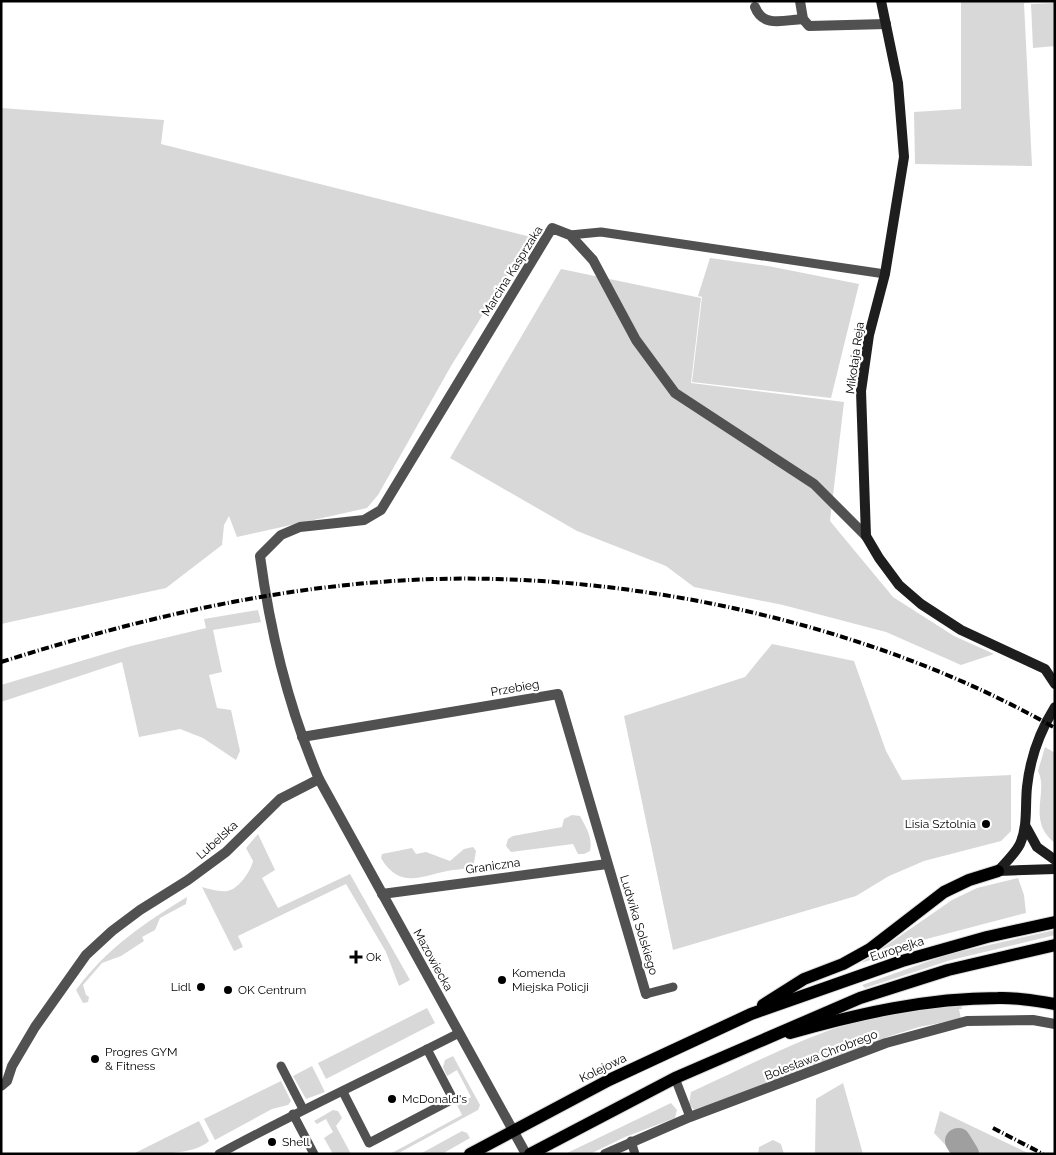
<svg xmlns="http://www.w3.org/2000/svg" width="1056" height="1155" font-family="Raleway,sans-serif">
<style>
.green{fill:#d8d8d8}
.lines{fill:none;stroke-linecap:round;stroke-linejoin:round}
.river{stroke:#9f9f9f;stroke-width:26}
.primary-casing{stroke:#dbdbdb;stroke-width:14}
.lane{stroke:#515151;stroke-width:9}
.street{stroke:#515151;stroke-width:10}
.secondary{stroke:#1e1e1e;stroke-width:10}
.primary{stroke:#000;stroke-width:12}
.rail{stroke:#000;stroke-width:4;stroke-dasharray:8 2.5 1 2.5;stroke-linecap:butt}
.poi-dot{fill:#000;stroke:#fff;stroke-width:2}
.labels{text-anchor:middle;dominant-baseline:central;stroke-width:4.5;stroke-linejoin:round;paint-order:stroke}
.street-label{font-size:12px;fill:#000;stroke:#fff}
.poi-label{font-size:12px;fill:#000;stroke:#fff;text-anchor:start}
</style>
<rect width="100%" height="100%" fill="#fff"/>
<g class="green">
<polygon points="961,1 1044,1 1024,3 1032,166 915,164 914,112 961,109"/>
<polygon points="1055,3 1055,46 1033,48 1031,4"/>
<polygon points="1,108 164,120 161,144 531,237 451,366 378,495 367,508 237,537 229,516 224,525 222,545 166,588 1,624"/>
<polygon points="710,258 768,266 859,284 831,398 692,382 702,297 698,296"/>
<polygon points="561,269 701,298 691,383 844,402 830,521 893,597 954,636 994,654 961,665 886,632 783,605 694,587 666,566 577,531 450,458"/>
<polygon points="258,610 261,622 213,630 222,672 209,675 217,708 231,710 240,751 236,760 203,738 180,729 139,737 122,662 1,702 1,685 131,646 206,628 204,619"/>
<polygon points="772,644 854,661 886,751 902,780 1011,775 1011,831 1001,841 924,861 889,876 856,896 673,950 624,716 745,677"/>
<path d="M 1045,747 L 1055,753 L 1055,843 C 1026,821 1049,792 1038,771 Z"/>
<path d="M 572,815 L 580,816 C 586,827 593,838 590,851 L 584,854 L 578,854 L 573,844 L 511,852 L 506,846 L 508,839 L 513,836 L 562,827 L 564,819 Z"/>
<path d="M 258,834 L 275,870 L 262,878 L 278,908 L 350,874 L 410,980 L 399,986 L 386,952 L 346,884 L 238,936 L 243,947 L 234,951 L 202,887 C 209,889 219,892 227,891 C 238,890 251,871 253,861 L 246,848 Z"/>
<path d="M 473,847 L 476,851 L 473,868 C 466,869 460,869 453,870 C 424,874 401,892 381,858 L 382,854 L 412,848 L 416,854 L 426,852 L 450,861 L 464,849 Z"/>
<polygon points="1018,878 1024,895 1026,913 915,942 905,949 861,963 952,900 977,888"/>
<path d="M 187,897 L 186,904 L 160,918 L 155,930 L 142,937 L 144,941 L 121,956 L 102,963 L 83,985 L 86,995 L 89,997 L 88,1002 L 83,1003 L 76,990 C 107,948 143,924 187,897 Z"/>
<polygon points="1055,930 1055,935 951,960 865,988 862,985 949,954"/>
<path d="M 961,1005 L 962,1009 L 959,1009 L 961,1019 L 919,1027 L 887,1037 L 826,1063 L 694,1110 L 689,1104 L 691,1092 C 737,1071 783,1047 830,1030 C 873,1015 917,1011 961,1005 Z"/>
<polygon points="427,1008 435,1023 326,1079 318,1063"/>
<polygon points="453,1056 480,1105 478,1110 397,1154 390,1154 462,1115 457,1105 471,1097 457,1070 447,1076 443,1067 445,1060"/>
<polygon points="312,1066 325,1092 306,1099 293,1076"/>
<polygon points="281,1081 291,1101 288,1105 272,1109 215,1140 204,1119"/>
<polygon points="843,1083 863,1154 815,1154 816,1099"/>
<polygon points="671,1103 677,1110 675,1118 625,1137 590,1154 565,1154"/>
<polygon points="333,1110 338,1111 342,1118 336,1126 351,1154 333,1154 324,1138 333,1132 326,1119 317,1124 314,1121"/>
<polygon points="940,1111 1030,1154 954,1154 934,1133"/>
<path d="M 199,1121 L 209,1141 C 194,1155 156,1154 133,1154 Z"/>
<polygon points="462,1131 467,1133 470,1138 442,1154 420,1154"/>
<polygon points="773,1140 781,1144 784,1154 758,1154 759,1147"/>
</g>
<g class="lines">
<polyline class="river" points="958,1141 966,1154"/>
<defs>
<g id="primary">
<polyline points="763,1005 804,979 843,964 870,949 944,892 969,880 998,871"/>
<path d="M 790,1033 C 857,1014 927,998 998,998 C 1017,997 1036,1001 1055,1004"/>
<polyline points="470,1154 609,1080 751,1014 902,961 987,937 1055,922"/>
<polyline points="530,1154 675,1078 860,998 948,970 1055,945"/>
</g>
</defs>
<use href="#primary" class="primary-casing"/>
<g class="lane">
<polyline points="570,235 601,232 885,274"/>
<polyline points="646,994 673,987"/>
<polyline points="281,1066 303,1109"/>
<polyline points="675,1078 690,1117"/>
<polyline points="343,1092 369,1143 453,1099 427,1049"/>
<polyline points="293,1114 314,1154"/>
<polyline points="631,1141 635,1154"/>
<path d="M 219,1154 C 298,1111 379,1074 459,1033"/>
</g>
<g class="street">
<polyline points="800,1 803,19 809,26 886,24"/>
<path d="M 755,7 C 763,28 784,20 803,19"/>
<polyline points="302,737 558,694 646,994"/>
<polyline points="382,894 607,864"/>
<polyline points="1,1086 7,1081 12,1066 35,1027 86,955 112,931 140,910 188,880 226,852 280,799 319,779"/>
<path d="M 526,1154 L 319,779 C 289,709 270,631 260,556 L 281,535 L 300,527 L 364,520 L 381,510 L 552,228 L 570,235 L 593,260 L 636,340 L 675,393 L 814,484 L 866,536"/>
<polyline points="605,1154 690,1117 886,1043 967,1021 1033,1020 1055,1024"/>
</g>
<g class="secondary">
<polyline points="881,1 898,83 904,157 885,274 869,335 861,391 866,536 879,558 899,585 921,604 961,630 1045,669 1055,684"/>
<polyline points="1026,827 1037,847 1055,860"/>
<path d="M 998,871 C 1005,863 1015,854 1020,844 C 1028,826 1025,806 1027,787 C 1030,759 1040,731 1055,707"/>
<polyline points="998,871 1055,869"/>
</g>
<use href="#primary" class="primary"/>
<g class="rail">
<path d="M 1,662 C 125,623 250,592 380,582 C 600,564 863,618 1055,728"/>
<polyline points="993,1128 1043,1154"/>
</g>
</g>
<g class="poi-dot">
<circle cx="986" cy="824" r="5"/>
<path d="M353.5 949.5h5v5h5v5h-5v5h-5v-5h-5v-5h5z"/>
<circle cx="502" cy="980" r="5"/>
<circle cx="201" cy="987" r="5"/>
<circle cx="228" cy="990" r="5"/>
<circle cx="95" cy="1059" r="5"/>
<circle cx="392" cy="1099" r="5"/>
<circle cx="272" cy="1142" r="5"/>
</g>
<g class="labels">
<g class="street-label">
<text transform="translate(512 271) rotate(-58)">Marcina Kasprzaka</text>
<text transform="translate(855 358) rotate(-82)">Mikołaja Reja</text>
<text transform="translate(515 688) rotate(-10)">Przebieg</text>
<text transform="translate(217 840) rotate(-42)">Lubelska</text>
<text transform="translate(493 866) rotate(-8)">Graniczna</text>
<text transform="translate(639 925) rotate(73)">Ludwika Solskiego</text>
<text transform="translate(897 949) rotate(-18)">Europejka</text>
<text transform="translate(433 960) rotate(61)">Mazowiecka</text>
<text transform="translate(821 1055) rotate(-21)">Bolesława Chrobrego</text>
<text transform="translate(603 1068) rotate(-26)">Kolejowa</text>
</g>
<g class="poi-label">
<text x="976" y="824" text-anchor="end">Lisia Sztolnia</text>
<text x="366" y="957">Ok</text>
<text x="512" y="973">Komenda<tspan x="512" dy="14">Miejska Policji</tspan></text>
<text x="191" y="987" text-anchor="end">Lidl</text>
<text x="238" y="990">OK Centrum</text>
<text x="105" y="1052">Progres GYM<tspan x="105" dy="14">&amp; Fitness</tspan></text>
<text x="402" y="1099">McDonald's</text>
<text x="282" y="1142">Shell</text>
</g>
</g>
<rect width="1056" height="1155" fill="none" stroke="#000000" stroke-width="5"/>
</svg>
